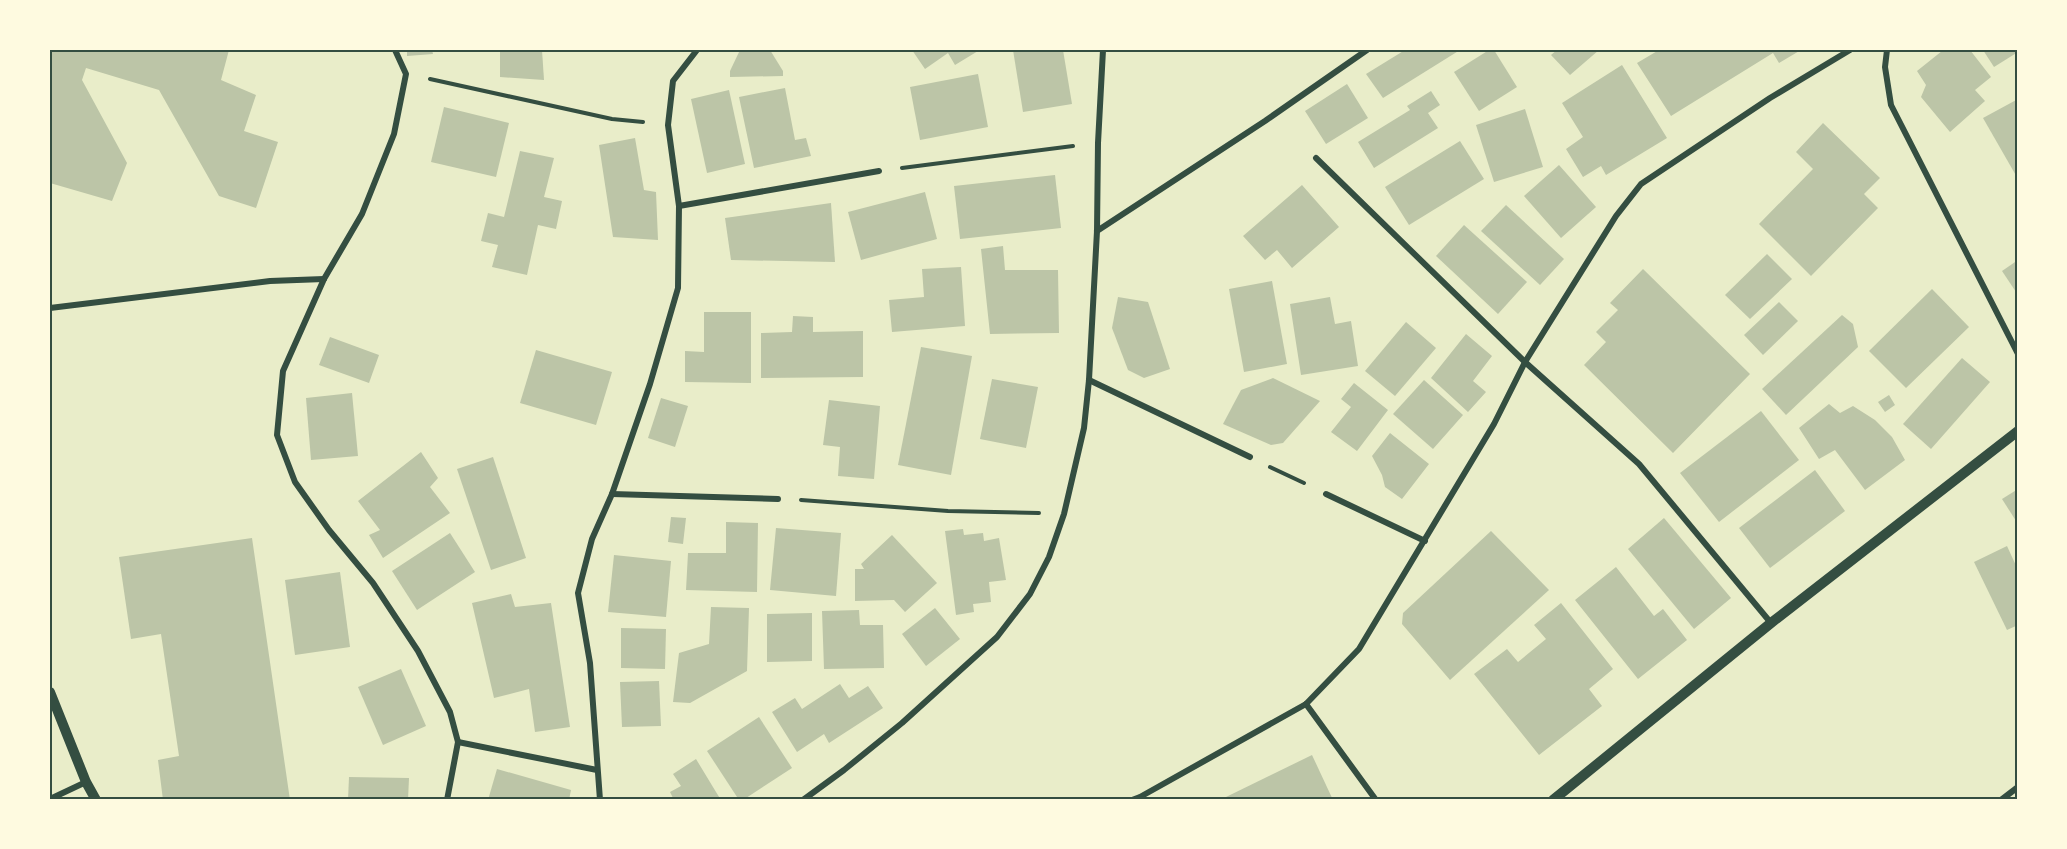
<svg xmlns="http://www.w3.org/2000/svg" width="2067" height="849" font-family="'Golos Text',sans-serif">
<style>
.building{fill:#bcc5a7}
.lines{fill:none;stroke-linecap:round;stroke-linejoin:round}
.path{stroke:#344e41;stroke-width:4}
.minor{stroke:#344e41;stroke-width:6}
.tertiary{stroke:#344e41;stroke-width:10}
.neatline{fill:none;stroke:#344e41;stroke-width:2}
</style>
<rect width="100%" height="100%" fill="#e9edc9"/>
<g class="building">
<polygon points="50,50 229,50 221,80 256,95 244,131 278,142 256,208 219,196 159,90 86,68 82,80 127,163 112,201 50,183"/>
<polygon points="407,50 432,50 433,54 407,56"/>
<polygon points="500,50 542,50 544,80 500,77"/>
<polygon points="740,50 770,50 783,71 783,76 730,77 730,71"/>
<polygon points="912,50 977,50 978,51 955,65 948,53 925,69"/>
<polygon points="1013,50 1063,50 1072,104 1023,112"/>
<polygon points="1405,50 1460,50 1383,98 1366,74"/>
<polygon points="1489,50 1494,50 1517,87 1479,111 1454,72"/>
<polygon points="1557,50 1599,50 1570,75 1551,55"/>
<polygon points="1659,50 1801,50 1779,63 1773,53 1671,116 1637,63"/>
<polygon points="1940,50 1970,50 1991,77 1975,90 1985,101 1950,132 1921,97 1926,85 1917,71 1942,51"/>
<polygon points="1983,50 2018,50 2018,52 1994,67"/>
<polygon points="1622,65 1667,138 1606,175 1601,166 1583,177 1566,149 1583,137 1562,103"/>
<polygon points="978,74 988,127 920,140 910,87"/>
<polygon points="1347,84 1368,118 1326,144 1305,111"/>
<polygon points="785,88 795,140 806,138 811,156 754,168 739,97"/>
<polygon points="729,90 745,164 707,173 691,99"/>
<polygon points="1431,91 1440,105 1428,113 1438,128 1374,168 1358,142 1410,110 1407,106"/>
<polygon points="2018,99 2018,179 1983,118"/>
<polygon points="444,107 509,123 496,177 431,162"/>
<polygon points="1525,109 1543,167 1494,182 1476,125"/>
<polygon points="1823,123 1880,178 1864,194 1878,208 1811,276 1759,224 1813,169 1796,152"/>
<polygon points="635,138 644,190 656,192 658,240 613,237 599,145"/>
<polygon points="1460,141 1484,179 1409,225 1385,187"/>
<polygon points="520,151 554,158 544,197 562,201 556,229 538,225 527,275 492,267 498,245 481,241 488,213 504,217"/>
<polygon points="1559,165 1596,207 1561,238 1524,196"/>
<polygon points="1055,175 1061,228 960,239 954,186"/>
<polygon points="1302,185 1339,227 1292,268 1277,250 1265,260 1243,236"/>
<polygon points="925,192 937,239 861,260 848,212"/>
<polygon points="831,203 835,262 731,260 725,218"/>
<polygon points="1506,205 1564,259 1540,285 1481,231"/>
<polygon points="1464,225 1527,282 1498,314 1436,256"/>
<polygon points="1003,246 1005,270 1058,270 1059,333 990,334 981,249"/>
<polygon points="1767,254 1792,279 1750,319 1725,295"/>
<polygon points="2018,260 2018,295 2002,271"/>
<polygon points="961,267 965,326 892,332 889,300 924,297 922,269"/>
<polygon points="1643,269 1750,374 1673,453 1584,365 1606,342 1596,332 1618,310 1610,303"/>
<polygon points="1272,281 1287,364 1244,372 1229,289"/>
<polygon points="1932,289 1969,327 1906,388 1869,351"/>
<polygon points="1118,297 1148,302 1170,369 1144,378 1128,370 1112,328"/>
<polygon points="1330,297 1335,324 1351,321 1358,366 1301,375 1290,304"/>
<polygon points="1779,302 1798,321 1763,355 1744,335"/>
<polygon points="704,312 751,312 751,383 685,382 685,351 704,352"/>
<polygon points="1842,315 1853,324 1858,347 1786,415 1762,389"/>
<polygon points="793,316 813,317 813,332 863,331 863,377 761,378 761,333 792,332"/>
<polygon points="1406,322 1436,348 1395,396 1365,371"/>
<polygon points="1466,334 1492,356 1473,381 1486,392 1468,412 1431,378"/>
<polygon points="330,337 379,355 369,383 319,365"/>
<polygon points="921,347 972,356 951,475 898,465"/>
<polygon points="536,350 612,372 596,425 520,403"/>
<polygon points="1962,358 1990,382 1931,449 1903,424"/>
<polygon points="1273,378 1320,401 1283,443 1271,445 1223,424 1241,390"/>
<polygon points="992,379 1038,387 1026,448 980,439"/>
<polygon points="1424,380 1463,415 1433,449 1393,414"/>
<polygon points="1354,383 1388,410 1357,451 1331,432 1351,407 1341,399"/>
<polygon points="352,393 358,456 311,460 306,398"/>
<polygon points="1889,395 1895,405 1885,412 1878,402"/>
<polygon points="661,398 688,406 675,447 648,438"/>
<polygon points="829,400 880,406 874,479 838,476 840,447 823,445"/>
<polygon points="1829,404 1840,413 1853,406 1875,420 1892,437 1905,460 1865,490 1835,450 1819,459 1799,428"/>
<polygon points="1761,411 1799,460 1719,522 1680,473"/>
<polygon points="1390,433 1429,464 1402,499 1385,487 1382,475 1372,456"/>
<polygon points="421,452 438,478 430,487 450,513 383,558 369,535 380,530 358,501"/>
<polygon points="493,457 526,558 491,570 457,469"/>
<polygon points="1815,470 1845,511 1770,568 1739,528"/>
<polygon points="2018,489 2018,524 2002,499"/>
<polygon points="671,517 686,518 683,544 668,542"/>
<polygon points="1664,518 1731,598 1694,629 1628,549"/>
<polygon points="726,522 758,523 757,592 686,590 688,553 726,553"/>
<polygon points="776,528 841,533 836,596 770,590"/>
<polygon points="963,529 964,535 983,533 984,541 999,538 1006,580 989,582 991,602 973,604 974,612 956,615 945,531"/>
<polygon points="1491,531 1549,590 1450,680 1402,624 1403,613"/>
<polygon points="450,533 475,572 417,610 392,571"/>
<polygon points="892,535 937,583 905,612 894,600 855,601 855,569 864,569 861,564"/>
<polygon points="252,538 290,800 163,800 158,760 179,756 161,634 131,639 119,557"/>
<polygon points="2007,546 2018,570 2018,625 2007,630 1974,562"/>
<polygon points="614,555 671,561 666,617 608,612"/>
<polygon points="1616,567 1654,616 1663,609 1687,640 1638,679 1575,600"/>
<polygon points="340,572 350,647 295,655 285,580"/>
<polygon points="511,594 515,607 551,603 570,727 535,732 529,689 494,698 472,603"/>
<polygon points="1561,603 1613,669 1589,689 1602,706 1539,755 1474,674 1507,649 1518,662 1546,639 1534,625"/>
<polygon points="711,607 749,608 747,671 690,703 673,702 679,653 709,644"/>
<polygon points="935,608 960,639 926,666 902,634"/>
<polygon points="859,610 860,625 883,625 884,668 824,669 822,611"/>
<polygon points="812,613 812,661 767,662 767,614"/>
<polygon points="621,628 666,629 665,669 621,668"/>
<polygon points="401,669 426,726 383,745 358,687"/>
<polygon points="659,681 661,726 622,727 620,682"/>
<polygon points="840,684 849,698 868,686 883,708 829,743 824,734 797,752 772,712 795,698 802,709"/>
<polygon points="759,717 792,768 743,800 739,800 707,751"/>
<polygon points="1312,755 1333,800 1227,800 1226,797"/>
<polygon points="696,759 716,792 721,800 674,800 670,792 681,786 673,774"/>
<polygon points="497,769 571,790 569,800 488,800"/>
<polygon points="349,777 409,778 408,800 348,800"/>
</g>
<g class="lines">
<g class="path">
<polyline points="430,79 612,119 643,122"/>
<polyline points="902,168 1073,146"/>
<polyline points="1270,467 1304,483"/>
<polyline points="801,500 948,511 1039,513"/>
</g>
<g class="minor">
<polyline points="395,50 406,74 394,134 362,214 324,279 283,371 277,435 295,482 329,530 373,583 418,651 450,712 458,742 447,800"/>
<polyline points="1887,50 1885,67 1891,105 2018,354"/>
<polyline points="1316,158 1525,362 1639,464 1771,623"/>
<polyline points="679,206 879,171"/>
<polyline points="1097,231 1265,121 1367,50"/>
<polyline points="50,308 270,281 324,279"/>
<polyline points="1089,380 1250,457"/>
<polyline points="612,494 778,499"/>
<polyline points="1326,494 1425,541"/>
<polyline points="1306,704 1376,800"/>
<polyline points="458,742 597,770"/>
<polyline points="50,799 86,782"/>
<polyline points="600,800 590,663 578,593 592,539 612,494 650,384 678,288 679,206 668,125 673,81 697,50"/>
<polyline points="803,800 844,770 902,723 997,637 1030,594 1049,557 1064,514 1084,428 1089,380 1097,231 1098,143 1103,50"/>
<polyline points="1132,800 1140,797 1306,704 1359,649 1494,424 1525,362 1616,216 1641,184 1770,98 1850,50"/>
<polyline points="2001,800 2018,787"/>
</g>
<g class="tertiary">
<polyline points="50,692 86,782 96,800"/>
<polyline points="1553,800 1771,623 2018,431"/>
</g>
</g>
<rect width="2067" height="849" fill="none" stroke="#fefae0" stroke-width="102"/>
<rect x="51" y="51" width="1965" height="747" class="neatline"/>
</svg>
